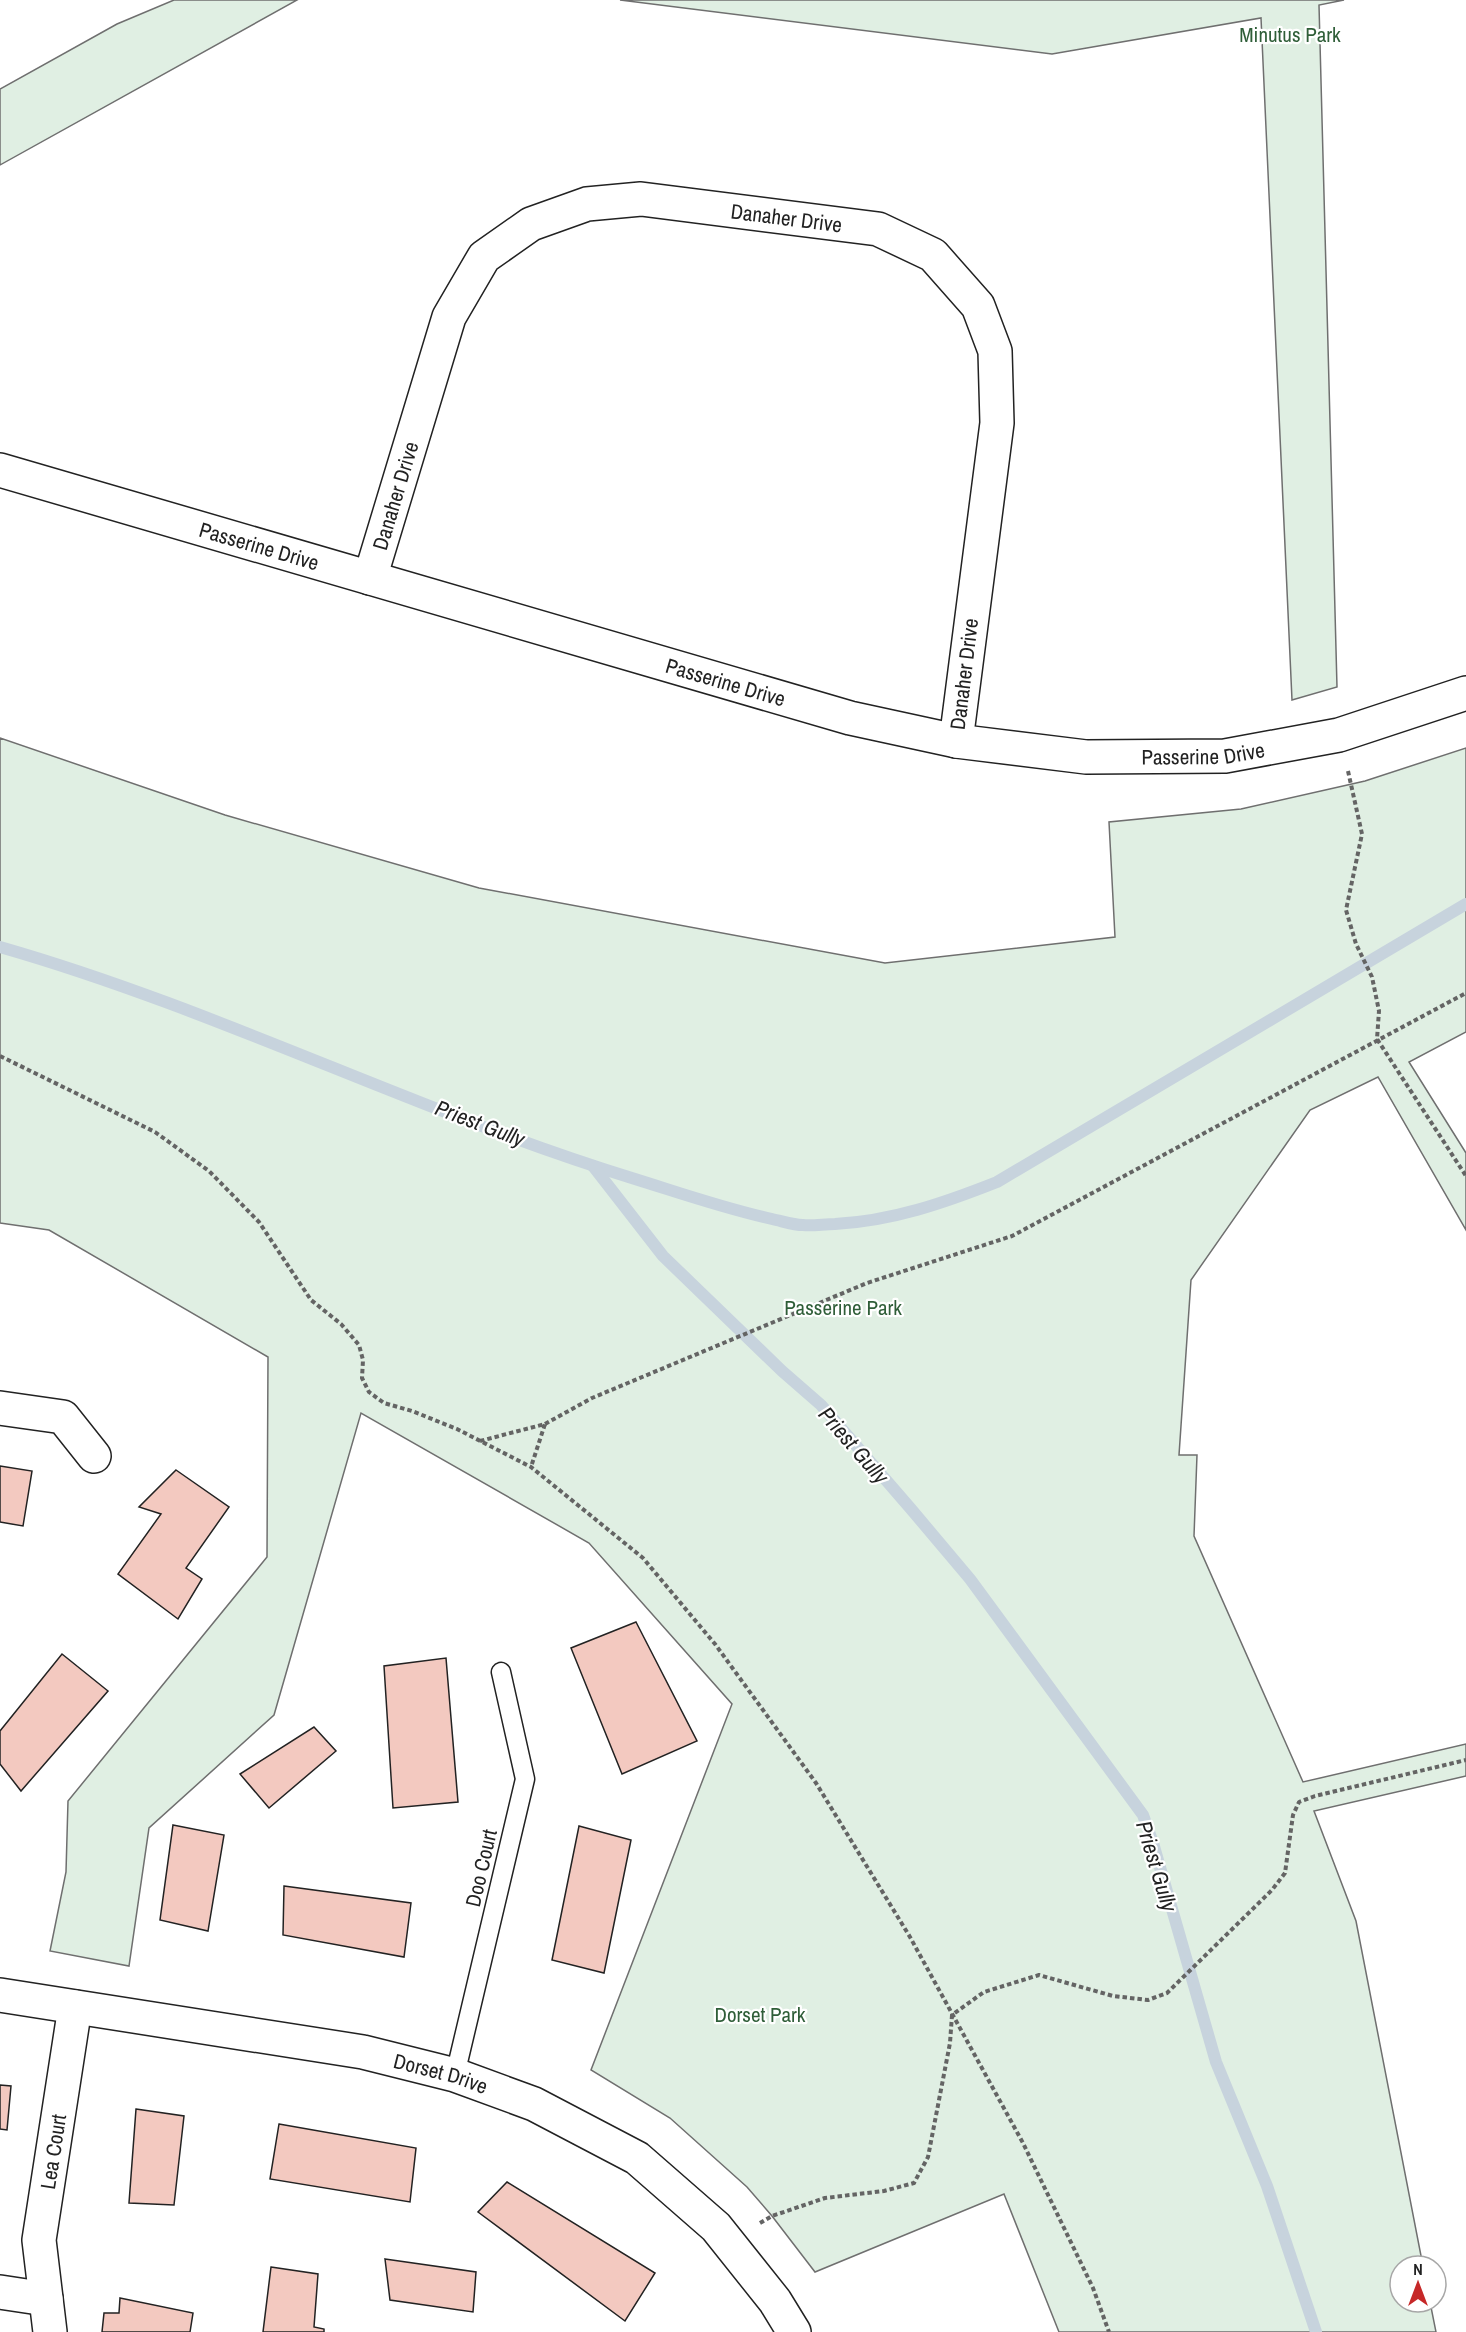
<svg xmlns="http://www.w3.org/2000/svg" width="1466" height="2332" font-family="'Archivo Narrow',sans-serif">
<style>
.green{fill:#e0efe3;stroke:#6f6f6f;stroke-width:1.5}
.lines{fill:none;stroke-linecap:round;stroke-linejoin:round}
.stream{stroke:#c7d3dd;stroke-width:12}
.building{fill:#f3c9c0;stroke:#222;stroke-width:1.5}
.lane-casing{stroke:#222;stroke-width:21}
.street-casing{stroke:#222;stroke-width:36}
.secondary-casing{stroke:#222;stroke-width:36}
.path{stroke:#646464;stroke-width:4;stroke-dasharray:4.5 3;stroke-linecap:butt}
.lane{stroke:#fff;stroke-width:18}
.street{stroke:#fff;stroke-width:33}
.secondary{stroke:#fff;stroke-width:33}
.labels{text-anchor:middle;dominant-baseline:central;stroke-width:4.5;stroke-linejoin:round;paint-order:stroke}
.park-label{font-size:21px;fill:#2f5e38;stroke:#fff}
.street-label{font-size:21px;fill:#222;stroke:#fff}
.water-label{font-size:22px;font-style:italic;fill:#222;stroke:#fff}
</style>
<rect width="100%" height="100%" fill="#fff"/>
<g class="green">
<polygon points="174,0 297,0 0,165 0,89 117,24"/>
<polygon points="620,0 1344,0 1319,5 1337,687 1292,700 1261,18 1052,54"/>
<polygon points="0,738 225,815 479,888 885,963 1115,937 1109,822 1241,809 1365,781 1466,748 1466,1032 1409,1062 1466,1153 1466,1230 1378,1077 1310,1110 1191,1280 1179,1455 1197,1455 1194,1536 1303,1782 1466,1744 1466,1776 1314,1811 1356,1921 1423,2266 1400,2266 1400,2302 1430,2302 1436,2332 1059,2332 1004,2194 815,2272 772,2216 747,2187 670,2118 591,2070 732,1704 589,1543 361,1413 274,1715 149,1828 129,1966 50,1951 66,1872 68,1801 267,1557 268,1357 49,1230 0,1223"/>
</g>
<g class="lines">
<g class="stream">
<path d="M 0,947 C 217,1009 419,1113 635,1179 C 680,1193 726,1209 772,1219 C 782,1221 793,1225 803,1225 C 813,1226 824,1224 835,1224 C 892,1221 944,1203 997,1182 L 1466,904"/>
<polyline points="593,1166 663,1256 782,1371 821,1405 911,1509 970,1579 1143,1815 1153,1843 1216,2062 1267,2186 1316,2332"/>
</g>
</g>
<g class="building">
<polygon points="0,1466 32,1471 23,1526 0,1522"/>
<polygon points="176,1470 229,1507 186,1568 202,1579 178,1619 118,1574 161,1514 139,1507"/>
<polygon points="636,1622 697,1741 622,1774 571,1648"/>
<polygon points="62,1654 108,1691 21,1791 0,1764 0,1731"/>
<polygon points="446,1658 458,1802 393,1808 384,1666"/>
<polygon points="314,1727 336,1751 269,1808 240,1774"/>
<polygon points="173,1825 224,1835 208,1931 160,1920"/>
<polygon points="579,1826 631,1840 604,1973 552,1960"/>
<polygon points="284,1886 411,1903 404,1957 283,1935"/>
<polygon points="0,2085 11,2086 7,2130 0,2129"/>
<polygon points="136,2109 184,2116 174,2205 129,2203"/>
<polygon points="279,2124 416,2148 410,2202 270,2179"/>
<polygon points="507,2182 655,2273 625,2321 478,2212"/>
<polygon points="385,2259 476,2272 473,2312 390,2300"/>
<polygon points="271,2267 318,2274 314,2327 324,2329 324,2332 263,2332"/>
<polygon points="120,2298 193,2313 190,2332 102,2332 104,2313 119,2313"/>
</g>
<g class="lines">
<defs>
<polyline id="lane" points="455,2075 525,1779 501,1672"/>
<g id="street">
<path id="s1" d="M 0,470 L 850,718 L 956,741 L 1086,757 L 1225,756 L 1339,735 L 1466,693"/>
<path id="s2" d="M 370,578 L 449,317 L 484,257 L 531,224 L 587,204 L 641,199 L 878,229 L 933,255 L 978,306 L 995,351 L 997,423 L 956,741"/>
<polyline points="0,1408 63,1417 94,1456"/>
<polyline points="0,2292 46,2299"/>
<path id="s3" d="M 50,2332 L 39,2240 L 75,2007"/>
</g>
<g id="secondary">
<path id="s4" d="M 0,1995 L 363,2052 L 455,2075 L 534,2104 L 637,2158 L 716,2227 L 775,2301 L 794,2332"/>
</g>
</defs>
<use href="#lane" class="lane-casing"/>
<use href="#street" class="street-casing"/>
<use href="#secondary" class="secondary-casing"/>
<g class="path">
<polyline points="1348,771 1362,834 1346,910 1356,944 1372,977 1379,1011 1377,1039 1466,1176"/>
<polyline points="0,1056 155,1132 209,1171 259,1222 311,1300 341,1324 359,1345 363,1360 362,1378 369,1392 384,1403 412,1411 457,1429 531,1467 643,1558 715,1644 816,1783 910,1937 1023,2143 1093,2288 1109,2332"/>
<polyline points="545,1424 592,1398 867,1283 1012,1236 1466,993"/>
<polyline points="480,1441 545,1424 531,1467"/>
<polyline points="760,2223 772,2216 825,2198 884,2191 914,2183 928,2157 950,2043 952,2015 984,1992 1039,1975 1113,1996 1148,2000 1167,1993 1272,1890 1285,1873 1293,1815 1299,1802 1315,1796 1466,1760"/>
</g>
<use href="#lane" class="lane"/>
<use href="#street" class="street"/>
<use href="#secondary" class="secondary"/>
</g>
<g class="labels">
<g class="park-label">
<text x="1290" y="34">Minutus Park</text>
<text x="843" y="1307">Passerine Park</text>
<text x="760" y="2014">Dorset Park</text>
</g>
<g class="street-label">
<text stroke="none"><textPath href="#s2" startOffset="660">Danaher Drive</textPath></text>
<text stroke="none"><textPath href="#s2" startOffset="86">Danaher Drive</textPath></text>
<text stroke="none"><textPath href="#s1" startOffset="270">Passerine Drive</textPath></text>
<text transform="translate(964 674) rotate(-83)">Danaher Drive</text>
<text stroke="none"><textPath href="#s1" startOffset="756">Passerine Drive</textPath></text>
<text stroke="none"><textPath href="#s1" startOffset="1242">Passerine Drive</textPath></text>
<text transform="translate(481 1868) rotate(-77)">Doo Court</text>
<text stroke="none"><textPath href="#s4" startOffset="448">Dorset Drive</textPath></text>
<text stroke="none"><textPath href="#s3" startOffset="182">Lea Court</textPath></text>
</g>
<g class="water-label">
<text transform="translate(480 1123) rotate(21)">Priest Gully</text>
<text transform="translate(854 1445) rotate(49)">Priest Gully</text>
<text transform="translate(1157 1866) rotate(73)">Priest Gully</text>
</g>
</g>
<g transform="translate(1418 2284)"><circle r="28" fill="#ffffff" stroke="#a7a7a7" stroke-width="1.5"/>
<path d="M0-4.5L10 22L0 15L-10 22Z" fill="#c62828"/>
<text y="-9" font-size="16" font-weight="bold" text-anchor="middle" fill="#222222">N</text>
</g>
</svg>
